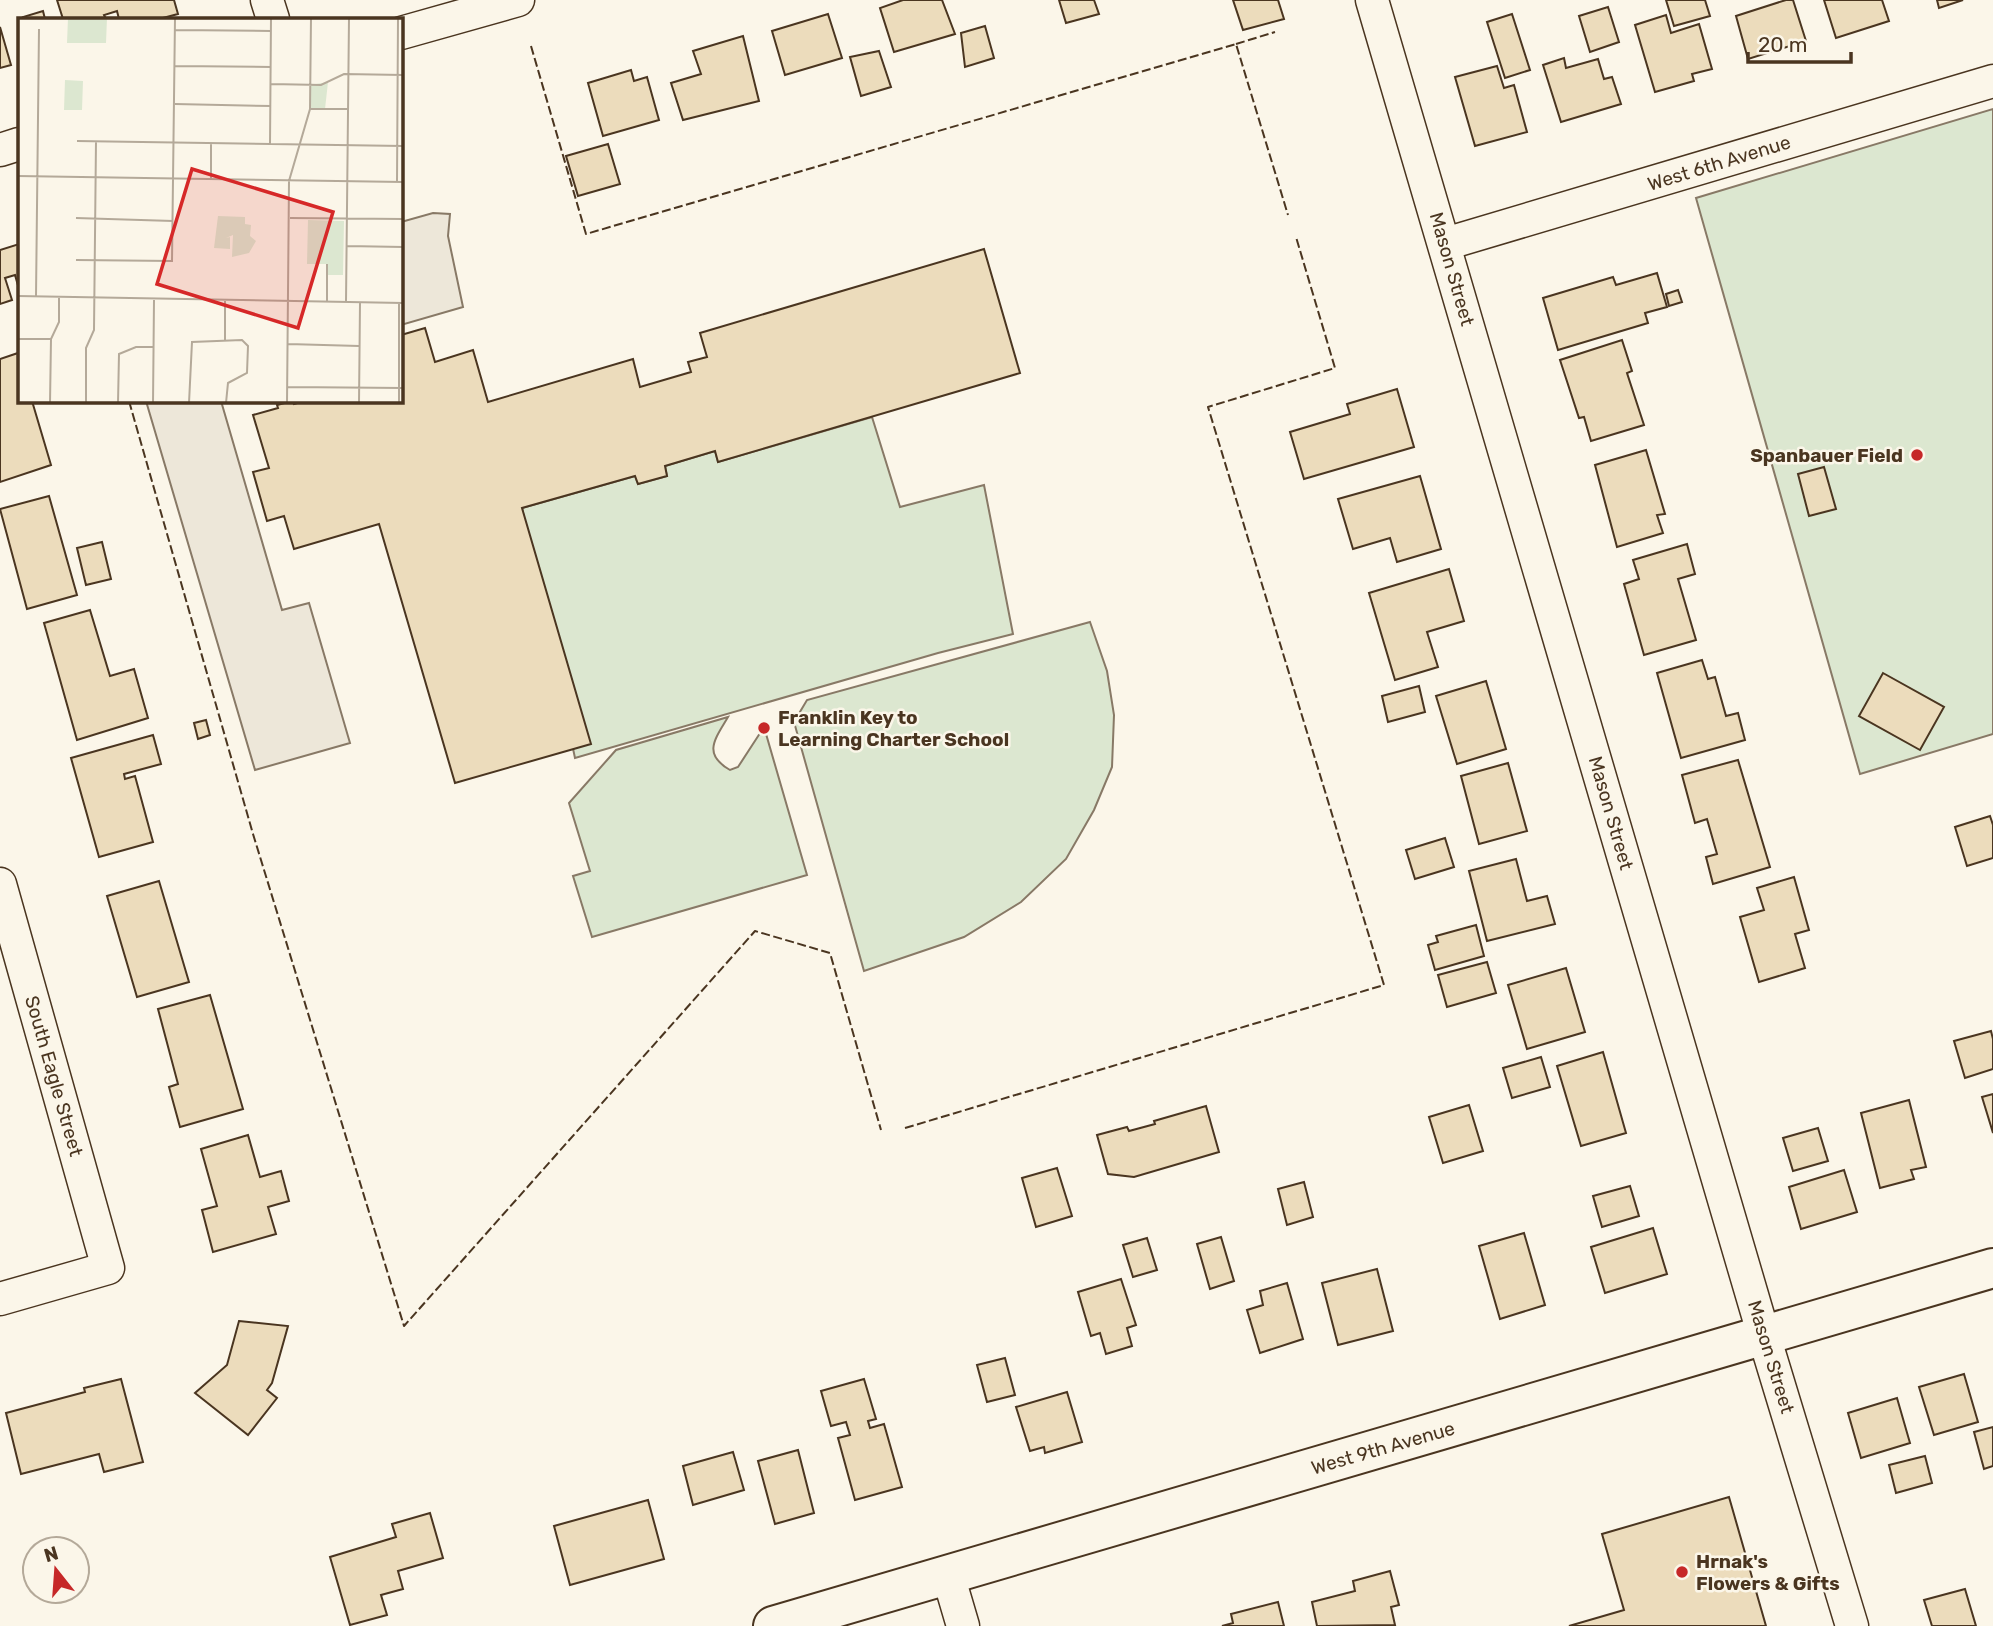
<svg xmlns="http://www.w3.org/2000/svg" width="1993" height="1626" font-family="Rubik,sans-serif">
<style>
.green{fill:#dce7d0;stroke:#887966;stroke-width:2}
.parking{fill:#ede7d9;stroke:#887966;stroke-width:2}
.building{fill:#ecdcbc;stroke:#4a3520;stroke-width:2}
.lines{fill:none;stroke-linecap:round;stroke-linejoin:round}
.street-casing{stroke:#4a3520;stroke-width:35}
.secondary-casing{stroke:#4a3520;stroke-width:42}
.street{stroke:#fbf6e9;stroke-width:32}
.secondary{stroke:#fbf6e9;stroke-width:38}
.fence{stroke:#4a3520;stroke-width:2;stroke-dasharray:9 3.5;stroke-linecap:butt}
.poi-dot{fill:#c62828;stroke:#fbf6e9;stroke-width:2.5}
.labels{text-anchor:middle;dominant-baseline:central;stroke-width:5;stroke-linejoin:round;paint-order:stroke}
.street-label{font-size:19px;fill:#4a3520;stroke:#fbf6e9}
.poi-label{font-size:19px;font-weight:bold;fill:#4a3520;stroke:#fbf6e9;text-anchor:start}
.inset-road{fill:none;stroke:#b4a999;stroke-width:2}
.view{fill:#d62828;fill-opacity:0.15;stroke:#d62828;stroke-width:3.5}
.inset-edge{fill:none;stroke:#4a3520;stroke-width:3.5}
</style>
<rect width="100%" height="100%" fill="#fbf6e9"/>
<g class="green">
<polygon points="1993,109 1993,734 1860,774 1696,198"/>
<polygon points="872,417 900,507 984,485 1013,634 938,653 575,758 522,508 635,476 638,484 667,476 665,466 715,451 718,462"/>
<polygon points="1090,622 1107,671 1114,715 1112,767 1094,810 1066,859 1021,902 964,937 864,971 794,722 807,700"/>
<path d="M 728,717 C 715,739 702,754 730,770 L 738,767 L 764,727 L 807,875 L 592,937 L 573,876 L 590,871 L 569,803 L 616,750 Z"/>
</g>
<g class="parking">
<polygon points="433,213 450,214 448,236 463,307 401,325 401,222"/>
<polygon points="146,401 221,401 282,610 309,603 350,743 255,770"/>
</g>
<g class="building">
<polygon points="57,0 174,0 178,14 159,19 119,19 117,11 104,15 106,19 63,19"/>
<polygon points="903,0 942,0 955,34 894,52 880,8"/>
<polygon points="1059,0 1094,0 1099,14 1066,23"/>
<polygon points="1233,0 1278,0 1284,19 1243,30"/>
<polygon points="1666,0 1705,0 1710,16 1674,26"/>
<polygon points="1786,0 1793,0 1806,41 1748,59 1736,16"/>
<polygon points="1824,0 1882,0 1889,21 1836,38"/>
<polygon points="1937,0 1963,0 1939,8"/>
<polygon points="1608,7 1619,42 1590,52 1579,16"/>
<polygon points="43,11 45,19 24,19 23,17"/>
<polygon points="828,14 842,58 785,75 772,31"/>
<polygon points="1512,14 1530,70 1505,78 1487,22"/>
<polygon points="1666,15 1671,33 1699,24 1712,69 1692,74 1694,81 1655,92 1635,25"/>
<polygon points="985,26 994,58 965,67 961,33"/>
<polygon points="0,27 11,65 0,68"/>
<polygon points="743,36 759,101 683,120 671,83 701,74 693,51"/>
<polygon points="879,51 891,87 861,96 850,57"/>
<polygon points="1564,58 1566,68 1598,59 1604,79 1612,77 1621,104 1561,122 1543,65"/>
<polygon points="1497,66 1504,88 1514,85 1527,132 1475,146 1455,77"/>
<polygon points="631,70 634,81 647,77 659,120 603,136 588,83"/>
<polygon points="608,144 620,184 578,196 566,156"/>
<polygon points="19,244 19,289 15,275 5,278 12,300 0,304 0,250"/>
<polygon points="984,249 1020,373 718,462 715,451 665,466 667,476 638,484 635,476 522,508 591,744 455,783 379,524 294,549 284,516 267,521 253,472 269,468 253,415 278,408 277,405 292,401 294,404 304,401 401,401 401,335 425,328 435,362 473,350 488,402 633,359 640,387 691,372 688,362 707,357 700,333"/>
<polygon points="1657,273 1667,307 1645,313 1648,323 1558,350 1543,298 1613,277 1616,285"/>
<polygon points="1678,290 1682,302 1669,306 1666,294"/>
<polygon points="1622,340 1632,371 1627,373 1644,425 1591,441 1584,417 1579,418 1560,360"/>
<polygon points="18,353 19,401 32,401 51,465 0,482 0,359"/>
<polygon points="1397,389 1414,447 1304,479 1290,432 1350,414 1347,404"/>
<polygon points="1646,450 1665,514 1657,515 1663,533 1617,547 1595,465"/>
<polygon points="1824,467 1836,509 1809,516 1798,474"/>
<polygon points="1420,476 1441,549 1397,562 1390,538 1353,549 1338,499"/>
<polygon points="49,496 77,595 27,609 0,509"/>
<polygon points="102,542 111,579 86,585 77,548"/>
<polygon points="1687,544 1695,574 1678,579 1696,640 1644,655 1624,584 1639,579 1633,560"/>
<polygon points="1449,569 1464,621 1427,632 1438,667 1395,680 1369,593"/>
<polygon points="90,610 110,676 134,669 148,718 77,740 44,623"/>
<polygon points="1702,660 1708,679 1715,677 1726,716 1738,713 1745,740 1681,758 1657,673"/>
<polygon points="1883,673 1944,707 1920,750 1859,716"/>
<polygon points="1486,681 1506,749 1457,764 1436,696"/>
<polygon points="1419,686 1425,712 1388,722 1382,696"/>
<polygon points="206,720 210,735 198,739 194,723"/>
<polygon points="153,735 161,764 124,774 125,779 135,776 153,842 99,857 71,758"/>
<polygon points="1738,760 1770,867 1713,884 1706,857 1717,854 1707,819 1695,823 1682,775"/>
<polygon points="1508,763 1527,831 1479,844 1461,776"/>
<polygon points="1990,816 1993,825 1993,858 1967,866 1955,827"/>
<polygon points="1445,838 1454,867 1415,879 1406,850"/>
<polygon points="1516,859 1527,901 1547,896 1555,924 1487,941 1469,871"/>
<polygon points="1794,877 1809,930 1795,934 1805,968 1759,982 1740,917 1764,910 1757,888"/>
<polygon points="159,881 189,982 137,997 107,896"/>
<polygon points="1476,925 1484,956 1435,970 1428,945 1438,942 1436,936"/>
<polygon points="1487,962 1496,993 1447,1007 1438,975"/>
<polygon points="1566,968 1585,1032 1527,1049 1508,985"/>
<polygon points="210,995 243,1109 180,1127 169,1087 178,1084 158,1009"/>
<polygon points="1991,1031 1993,1039 1993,1069 1965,1078 1954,1041"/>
<polygon points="1603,1052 1626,1133 1581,1146 1557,1066"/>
<polygon points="1541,1057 1550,1087 1512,1098 1503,1068"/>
<polygon points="1993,1094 1993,1133 1982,1097"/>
<polygon points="1909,1100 1926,1167 1911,1170 1914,1179 1880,1188 1861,1113"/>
<polygon points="1469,1105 1483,1151 1443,1163 1429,1117"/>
<polygon points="1206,1106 1219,1152 1134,1177 1108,1174 1097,1135 1127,1127 1129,1131 1155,1124 1154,1121"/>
<polygon points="1818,1128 1828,1161 1793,1171 1783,1138"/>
<polygon points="248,1135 260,1177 281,1171 289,1201 268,1207 276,1234 213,1252 202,1210 217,1206 201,1149"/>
<polygon points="1057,1168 1072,1216 1036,1227 1022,1178"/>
<polygon points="1844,1170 1857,1212 1801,1229 1789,1187"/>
<polygon points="1304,1182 1313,1217 1287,1225 1278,1189"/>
<polygon points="1630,1186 1639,1216 1602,1227 1593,1196"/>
<polygon points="1653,1228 1667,1274 1605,1293 1591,1247"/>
<polygon points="1524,1233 1545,1305 1500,1319 1479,1246"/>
<polygon points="1221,1237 1234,1281 1210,1289 1197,1244"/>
<polygon points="1147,1238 1157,1270 1133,1277 1123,1245"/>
<polygon points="1377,1269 1393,1331 1338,1345 1322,1283"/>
<polygon points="1121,1279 1136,1325 1127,1328 1132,1346 1106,1354 1100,1333 1091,1336 1078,1292"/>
<polygon points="1287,1283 1303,1339 1260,1353 1247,1310 1263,1305 1260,1291"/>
<polygon points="239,1321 288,1326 272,1383 267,1390 277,1398 248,1435 195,1393 227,1365"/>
<polygon points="1005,1358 1015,1395 987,1402 977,1365"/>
<polygon points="1964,1374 1978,1422 1934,1435 1919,1387"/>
<polygon points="121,1379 143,1462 104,1472 99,1454 21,1474 6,1413 85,1392 84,1388"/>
<polygon points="864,1379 876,1419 868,1421 870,1428 884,1424 902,1487 855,1500 838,1438 850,1435 846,1422 831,1426 821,1391"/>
<polygon points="1067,1392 1082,1442 1045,1453 1044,1447 1030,1451 1016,1407"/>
<polygon points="1897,1398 1910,1443 1861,1458 1848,1413"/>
<polygon points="1993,1427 1993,1466 1984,1469 1974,1432"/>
<polygon points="798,1450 814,1513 775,1524 758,1461"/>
<polygon points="733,1452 744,1490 693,1505 683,1466"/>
<polygon points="1925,1456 1932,1483 1896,1493 1889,1465"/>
<polygon points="1729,1497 1766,1626 1569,1626 1624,1610 1602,1534"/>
<polygon points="648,1500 664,1559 570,1585 554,1526"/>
<polygon points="430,1513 443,1558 398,1571 403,1589 381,1595 387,1615 350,1625 330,1557 396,1537 392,1524"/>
<polygon points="1390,1571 1399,1605 1391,1607 1395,1625 1317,1626 1312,1602 1355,1591 1353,1581"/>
<polygon points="1965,1589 1976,1626 1932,1626 1924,1600"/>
<polygon points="1278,1602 1284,1626 1222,1626 1233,1623 1231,1614"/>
</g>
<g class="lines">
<defs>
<g id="street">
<polyline points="267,0 273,19"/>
<polyline points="1372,0 1764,1336 1852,1626"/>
<polyline points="401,33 518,0"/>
<polyline points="0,150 19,144"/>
<polyline points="1445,244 1993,81"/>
<polyline points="0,884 108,1268 0,1299"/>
<polyline points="948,1575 963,1626"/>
</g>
<polyline id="secondary" points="773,1626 1993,1268"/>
</defs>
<use href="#street" class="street-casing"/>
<use href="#secondary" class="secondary-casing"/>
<use href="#street" class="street"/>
<use href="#secondary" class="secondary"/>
<g class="fence">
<polyline points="1236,44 1275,32"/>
<polyline points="531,46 586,234 1236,44 1288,215"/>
<polyline points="129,401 253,834 404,1326 755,931 830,953 881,1130"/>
<polyline points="905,1128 1384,985 1208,407 1335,368 1296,237"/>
</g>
</g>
<g class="poi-dot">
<circle cx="1917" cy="455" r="7"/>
<circle cx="764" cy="728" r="7"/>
<circle cx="1682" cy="1572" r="7"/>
</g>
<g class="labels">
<g class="street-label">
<text transform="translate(1719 163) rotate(-17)">West 6th Avenue</text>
<text transform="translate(1452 269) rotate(74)">Mason Street</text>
<text transform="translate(1611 813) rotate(74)">Mason Street</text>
<text transform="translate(54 1076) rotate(74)">South Eagle Street</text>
<text transform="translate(1771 1357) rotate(73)">Mason Street</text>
<text transform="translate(1383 1448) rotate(-16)">West 9th Avenue</text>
</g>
<g class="poi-label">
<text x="1903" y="455" text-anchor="end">Spanbauer Field</text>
<text x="778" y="717">Franklin Key to<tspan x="778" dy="22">Learning Charter School</tspan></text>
<text x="1696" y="1561">Hrnak's<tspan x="1696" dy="22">Flowers &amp; Gifts</tspan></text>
</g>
</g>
<g transform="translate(18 18)">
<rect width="385" height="385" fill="#fbf6e9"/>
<path d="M 50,0 L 89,0 L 88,25 L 49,25 ZM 47,62 L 65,63 L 64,92 L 46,92 ZM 310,64 L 307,91 L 292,91 L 292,67 ZM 200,198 L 227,199 L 227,206 L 233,207 L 232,218 L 238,223 L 231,235 L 214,239 L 215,217 L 208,220 L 212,219 L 212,231 L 196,230 ZM 290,202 L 326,203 L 325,257 L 308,257 L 308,246 L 289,246 Z" fill="#dce7d0"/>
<path class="inset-road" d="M 157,12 L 253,13M 157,48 L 253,49M 253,66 L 303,67 L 326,56 L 385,57M 157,86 L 253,88M 292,91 L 330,91M 59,123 L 385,128M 252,126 L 253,0M 0,158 L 385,164M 193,162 L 193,126M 379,164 L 380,0M 58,200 L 155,203M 272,200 L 385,201M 329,228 L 385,229M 58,242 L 154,243 L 157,0M 0,278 L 385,285M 18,278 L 21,11M 309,283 L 309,246M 328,284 L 331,0M 0,321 L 33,321M 207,322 L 207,283M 270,326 L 341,328M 270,369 L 385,370M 32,385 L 33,321 L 41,304 L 41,280M 68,385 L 68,330 L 76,312 L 78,123M 100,385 L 101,336 L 118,329 L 136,329M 135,385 L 136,282M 171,385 L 174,324 L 224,322 L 230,328 L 229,355 L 210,365 L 208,385M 269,385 L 271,163 L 292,91 L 293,0M 341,385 L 342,285M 381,385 L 381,285"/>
<path class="view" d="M 174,151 L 315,194 L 280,310 L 139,266 Z"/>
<rect width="385" height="385" class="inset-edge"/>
</g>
<g transform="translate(56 1570) rotate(343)"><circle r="33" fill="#fbf6e9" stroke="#b4a999" stroke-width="2"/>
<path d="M0-5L12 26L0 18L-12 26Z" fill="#c62828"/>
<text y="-10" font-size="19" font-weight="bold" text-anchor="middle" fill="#4a3520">N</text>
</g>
<path d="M1748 52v10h103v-10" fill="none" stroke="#4a3520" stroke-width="3.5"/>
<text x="1758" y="52" font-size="21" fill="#4a3520" stroke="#fbf6e9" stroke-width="5" paint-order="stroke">20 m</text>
</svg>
